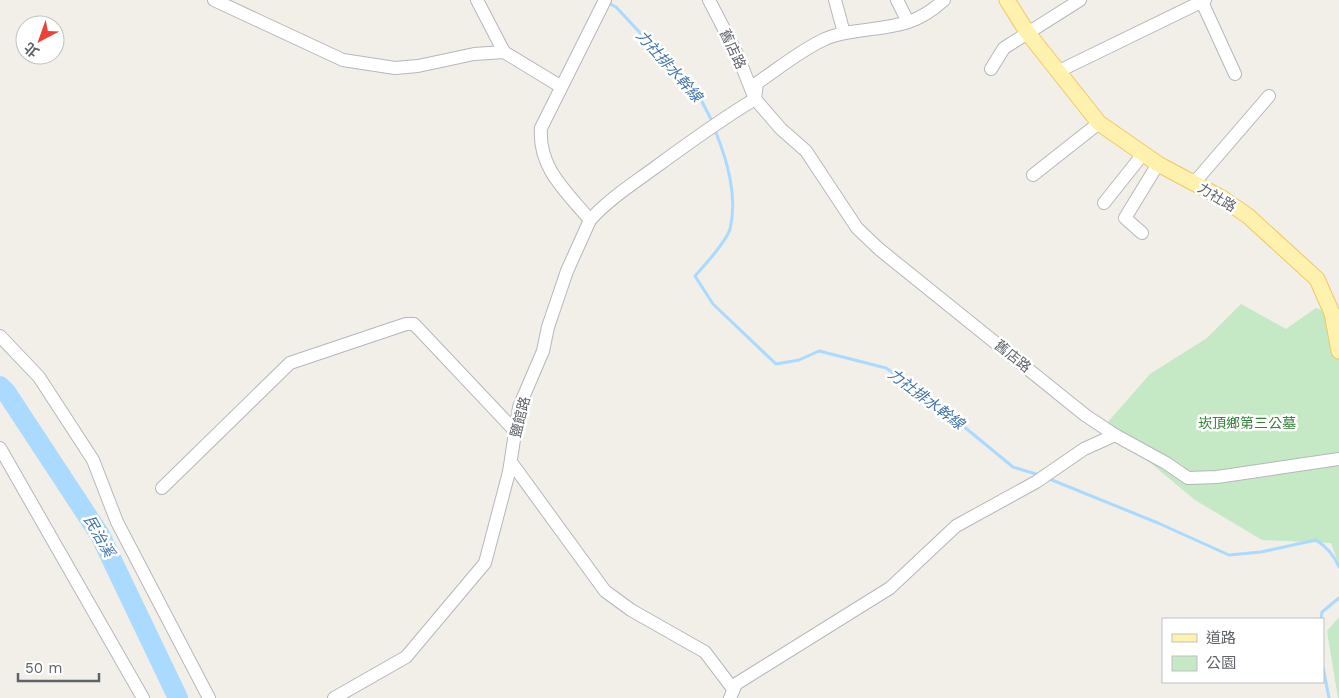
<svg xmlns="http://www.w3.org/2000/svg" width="1339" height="698" font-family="'Work Sans','Noto Sans TC',sans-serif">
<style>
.green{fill:#c5e8c5}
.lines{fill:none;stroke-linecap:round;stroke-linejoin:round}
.stream{stroke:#aadaff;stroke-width:3}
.river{stroke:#aadaff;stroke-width:20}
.minor-casing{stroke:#b5b8bc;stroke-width:14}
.major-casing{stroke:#f2c960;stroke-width:17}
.minor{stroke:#fff;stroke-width:12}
.major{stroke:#fff2af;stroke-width:15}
.labels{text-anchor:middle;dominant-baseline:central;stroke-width:5;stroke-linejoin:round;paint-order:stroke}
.street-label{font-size:14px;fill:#5f6368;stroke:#fff}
.park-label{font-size:14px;fill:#348238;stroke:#fff}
.water-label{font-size:15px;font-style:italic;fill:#4174aa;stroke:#fff}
</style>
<rect width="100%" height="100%" fill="#f1efe8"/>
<g class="green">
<polygon points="1241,304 1286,329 1316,308 1339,317 1339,565 1331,543 1262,540 1195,500 1130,446 1100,431 1150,374 1207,338"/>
<polygon points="1339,617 1339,698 1338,698 1327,631"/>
</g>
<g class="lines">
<g class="stream">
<polyline points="606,2 616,7 699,96 712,121"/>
<path d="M 715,130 C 727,160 738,196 730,229 C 726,242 704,266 695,276 L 713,304 L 776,364 L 799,360 L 819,351 L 886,368 L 934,402 L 1013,467 L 1039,475"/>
<path d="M 1047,478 L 1158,523 L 1229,555 L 1261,552 L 1316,540 C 1327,547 1334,555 1339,567"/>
<polyline points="1321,619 1322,612 1339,598"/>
<polyline points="1323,667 1329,698"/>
</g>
<polyline class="river" points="0,386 6,392 100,535 178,698"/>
<defs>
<g id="minor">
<polyline points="214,0 343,60 395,68 418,66 474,54 504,52 560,86"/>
<polyline points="477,0 504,52"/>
<polyline points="709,0 737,54 755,99 781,129 806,151 857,228 879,249 1085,415 1115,435 1166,463 1188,478 1217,477 1339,459"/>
<polyline points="835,0 844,33"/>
<polyline points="897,0 908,22"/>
<polyline points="1202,2 1235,74"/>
<polyline points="991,69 1004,48 1080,0"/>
<polyline points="1057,72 1205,0"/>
<polyline points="1033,175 1099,123"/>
<polyline points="1194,183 1269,96"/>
<polyline points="1104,203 1143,154"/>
<path d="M 590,220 C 566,191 538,168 541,128 L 605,0"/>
<polyline points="1142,233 1125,218 1158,164"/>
<polyline points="0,336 39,377 93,460 117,522 209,698"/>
<polyline points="0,448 143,698"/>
<polyline points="511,462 605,591 631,610 705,652 733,689"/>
<polyline points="162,488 290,363 406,324 414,324 515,431"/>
<path d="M 334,698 L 406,657 L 485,563 L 509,472 L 519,407 L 543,351 L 548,327 L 567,271 L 590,220 C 608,200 631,185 653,169 C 687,144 720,120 755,99 L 757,83 C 779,68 801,50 825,39 C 851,28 881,31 908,22 C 921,18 934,9 944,0"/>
<polyline points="730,698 736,684 890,588 956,526 1036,482 1084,449 1115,435"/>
</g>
<polyline id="major" points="1007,0 1027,32 1099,123 1158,164 1222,198 1248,216 1317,279 1332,313 1339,351"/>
</defs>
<use href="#minor" class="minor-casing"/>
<use href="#major" class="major-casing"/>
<use href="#minor" class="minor"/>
<use href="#major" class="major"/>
</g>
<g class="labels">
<g class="street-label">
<text transform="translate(733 49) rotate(65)">舊店路</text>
<text transform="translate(1217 197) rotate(31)">力社路</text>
<text transform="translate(1013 356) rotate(39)">舊店路</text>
<text transform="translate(520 417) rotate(-76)">鹽館路</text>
</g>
<g class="park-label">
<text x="1247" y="423">崁頂鄉第三公墓</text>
</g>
<g class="water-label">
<text transform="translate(669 66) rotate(48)">力社排水幹線</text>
<text transform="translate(926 399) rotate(37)">力社排水幹線</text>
<text transform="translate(99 536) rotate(60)">民治溪</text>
</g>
</g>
<rect x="1162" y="618" width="162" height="65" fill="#ffffff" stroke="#bfc1c3"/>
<rect x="1172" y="634" width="25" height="8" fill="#fff2af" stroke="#bfc1c3"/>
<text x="1206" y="643" font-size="15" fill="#5f6368">道路</text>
<rect x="1172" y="656" width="25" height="15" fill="#c5e8c5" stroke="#bfc1c3"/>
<text x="1206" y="668" font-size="15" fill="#5f6368">公園</text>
<g transform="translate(40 40) rotate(221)"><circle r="24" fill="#ffffff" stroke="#bfc1c3"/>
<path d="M0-4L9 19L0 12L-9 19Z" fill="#ea4335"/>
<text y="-8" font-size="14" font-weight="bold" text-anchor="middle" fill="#5f6368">北</text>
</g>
<path d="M18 673v8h81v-8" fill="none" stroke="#5f6368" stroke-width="2.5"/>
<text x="25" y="673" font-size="15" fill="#5f6368" stroke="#ffffff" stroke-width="4" paint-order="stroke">50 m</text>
</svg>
